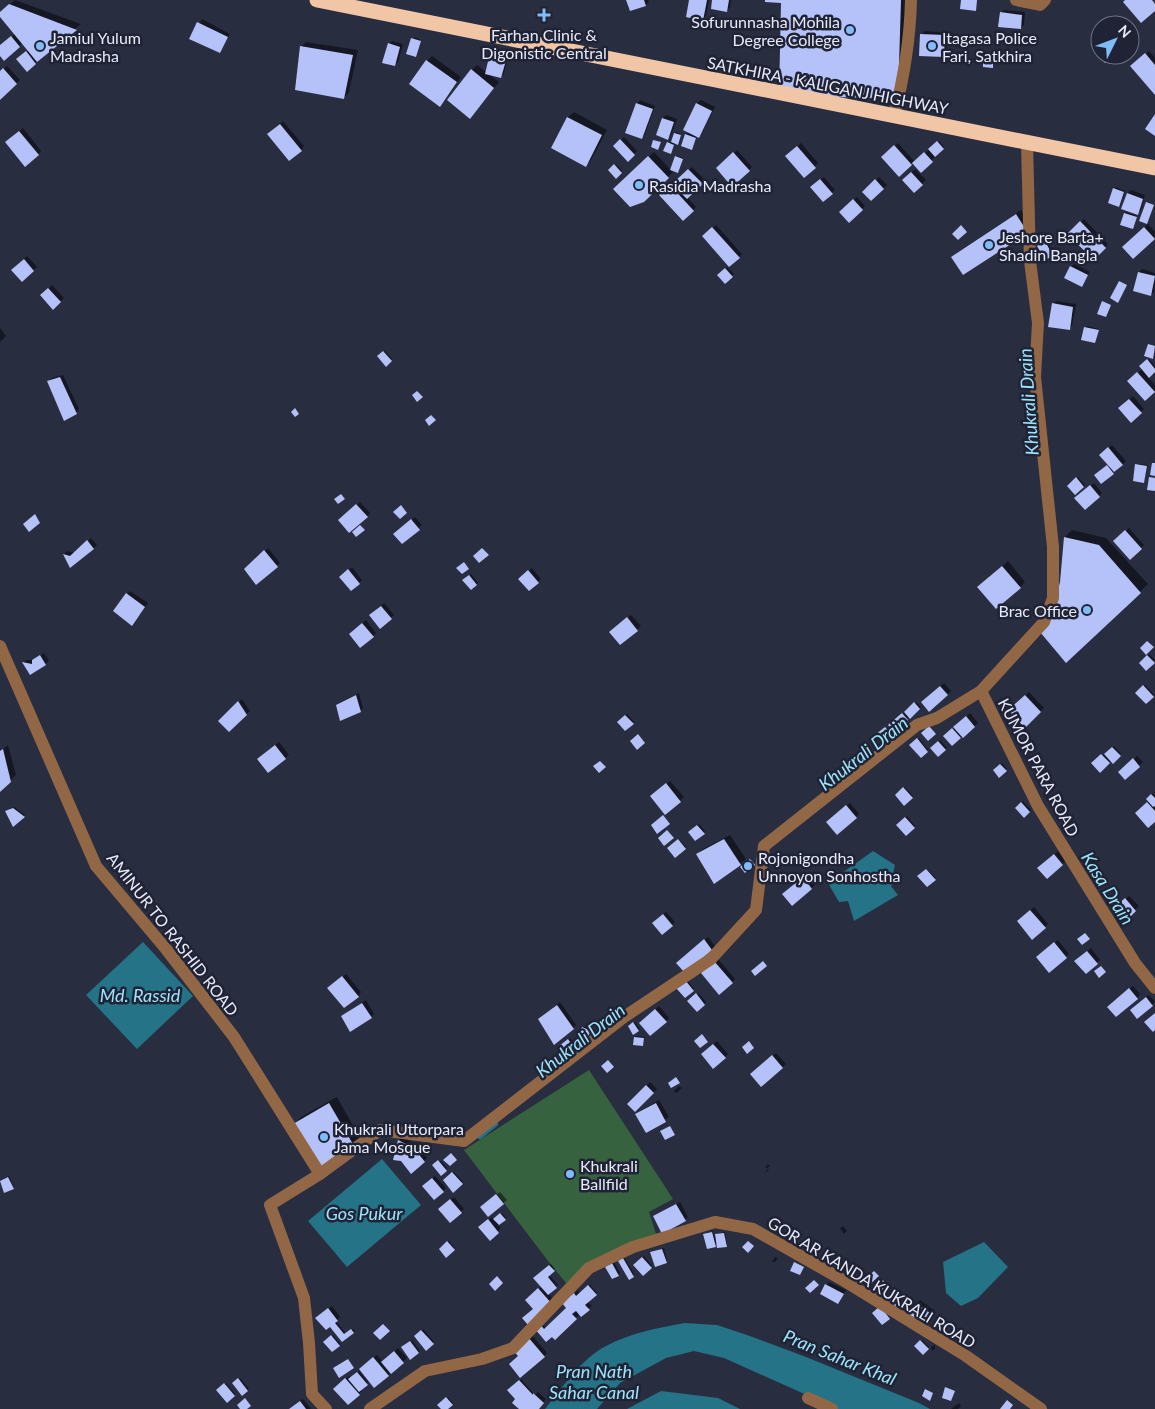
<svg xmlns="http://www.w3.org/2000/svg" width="1155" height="1409" font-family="Lato,sans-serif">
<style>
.green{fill:#37623f}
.water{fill:#247387}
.shadow{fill:#0007}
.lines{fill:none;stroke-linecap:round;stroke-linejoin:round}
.stream{stroke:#247387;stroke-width:4.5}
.building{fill:#b5c2fa}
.minor{stroke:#926746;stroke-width:12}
.highway{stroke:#f0c6a6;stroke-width:15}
.poi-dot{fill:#81bcfa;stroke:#1f2335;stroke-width:2}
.labels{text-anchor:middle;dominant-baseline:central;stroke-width:5;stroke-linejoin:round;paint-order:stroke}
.poi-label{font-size:16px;fill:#e7eaf7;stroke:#1f2335;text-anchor:start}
.street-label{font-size:16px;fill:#e7eaf7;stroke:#1f2335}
.water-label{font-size:18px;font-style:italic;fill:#9be4fa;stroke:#1f2335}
</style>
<rect width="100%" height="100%" fill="#292d40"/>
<polygon class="green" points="589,1070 673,1199 649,1212 656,1234 566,1283 548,1261 464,1150"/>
<g class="water">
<polygon points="873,851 895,865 893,874 895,881 891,886 898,895 854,921 848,901 839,902 828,883"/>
<polygon points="143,942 193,996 137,1049 86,995"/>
<polygon points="382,1159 421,1205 347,1267 308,1221"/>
<polygon points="984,1242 1008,1267 978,1298 961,1306 946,1293 943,1262"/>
<path d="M 684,1323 L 717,1325 L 747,1335 L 806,1357 L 919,1403 L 930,1409 L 838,1409 L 724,1358 L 694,1351 L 666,1358 L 620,1383 L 597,1409 L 545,1409 C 563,1387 581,1359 606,1346 C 630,1333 658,1328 684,1323 Z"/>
<polygon points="661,1391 718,1398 740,1409 627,1409"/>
</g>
<g class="shadow">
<polygon points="15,0 81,24 27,70 18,59 29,50 23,43 19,46 0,54 0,46 15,34 0,13"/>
<polygon points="628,0 648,0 649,2 646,5 630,10"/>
<polygon points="691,0 709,0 706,16 702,19"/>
<polygon points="713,0 731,0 730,7 727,11"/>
<polygon points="766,0 907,0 905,90 783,2"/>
<polygon points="1004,10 1025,12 1024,25 1020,28 1001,13"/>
<polygon points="202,19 230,34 219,52 191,38"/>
<polygon points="925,31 948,33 946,53 943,56 922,35"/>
<polygon points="414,37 421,40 417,54 408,53"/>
<polygon points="392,41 403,44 398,62 395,65 389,44"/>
<polygon points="306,42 358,50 349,92 344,98 301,47"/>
<polygon points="494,50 509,54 504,73 501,77 487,73 499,82 475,112 472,70 477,65 486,72 491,53"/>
<polygon points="1149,51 1155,58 1155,93 1135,63"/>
<polygon points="432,56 461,77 445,100 427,61"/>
<polygon points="7,66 20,80 0,98 0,72"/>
<polygon points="640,100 655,106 645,134 642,138 637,104"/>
<polygon points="701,100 715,107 702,133 699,136 697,135 693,147 683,145 686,134 689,132 685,130 697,103"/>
<polygon points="574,112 607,130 591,160 586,165 552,147 568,117"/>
<polygon points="666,115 677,119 671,135 668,138 663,118"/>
<polygon points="283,121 304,146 301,150 271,131"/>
<polygon points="23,128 41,151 38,155 10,139"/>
<polygon points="676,132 681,134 678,142 675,143 671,152 668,143 672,142"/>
<polygon points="624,137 637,151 628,160 615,146"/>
<polygon points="939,141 944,147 921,171 913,162 899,175 882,157 898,143 915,162"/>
<polygon points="801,143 818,163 804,176 787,156"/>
<polygon points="737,150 752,167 732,185 718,168"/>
<polygon points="654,152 671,170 677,156 683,158 679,171 678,172 674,171 643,201 615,189"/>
<polygon points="616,164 622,171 616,177 610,170"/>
<polygon points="692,167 705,180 687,197 696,207 684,219 661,195"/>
<polygon points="915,169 926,180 914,192 903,180"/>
<polygon points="824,177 835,190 823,201 812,187"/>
<polygon points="879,177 887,185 871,200 863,192"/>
<polygon points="1115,187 1125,191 1120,205 1114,189"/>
<polygon points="1131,190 1145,195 1141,210 1137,213 1128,193"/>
<polygon points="857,197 865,206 849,221 841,212"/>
<polygon points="1021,210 1032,226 952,257 958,252"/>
<polygon points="1126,212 1137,216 1134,227 1125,213"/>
<polygon points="1084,219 1108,244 1094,259 1069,234"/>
<polygon points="1148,224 1155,232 1155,237 1133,257 1124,247"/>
<polygon points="716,225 742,254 730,266 704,236"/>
<polygon points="1047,241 1053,253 1052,255 1040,245"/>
<polygon points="27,256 37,267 22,281 15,267"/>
<polygon points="1074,264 1090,272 1082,285 1071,267"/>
<polygon points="727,267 734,274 725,282 719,275"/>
<polygon points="1142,269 1155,273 1155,286 1154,292 1150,295 1139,272"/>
<polygon points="52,285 64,298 53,308 42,295"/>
<polygon points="1056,301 1076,304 1072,326 1069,329 1053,304"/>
<polygon points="1087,326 1099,329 1095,342 1086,327"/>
<polygon points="0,328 6,336 0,342"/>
<polygon points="385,351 392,359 386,365 379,356"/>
<polygon points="1149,359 1155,366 1155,371 1148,377 1155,385 1155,391 1145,399 1129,381 1142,369 1140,366"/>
<polygon points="63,375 79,409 76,413 49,381 52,378"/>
<polygon points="1133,396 1144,409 1131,421 1120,408"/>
<polygon points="1112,445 1126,461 1102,483 1096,475 1109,464 1104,452"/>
<polygon points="1138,464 1148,465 1144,482 1137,465"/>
<polygon points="1078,477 1085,485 1075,494 1068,486"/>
<polygon points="1094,483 1102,493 1099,496 1079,495"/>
<polygon points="360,502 370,513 367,517 343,517"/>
<polygon points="415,517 422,525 402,542 398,531"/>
<polygon points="1129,528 1144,545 1130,558 1115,541"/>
<polygon points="1072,530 1106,538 1148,584 1066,661 1062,583 1065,537"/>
<polygon points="91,538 97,545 70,567 64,554 67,551 75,553"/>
<polygon points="268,548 280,563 256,583 246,569"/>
<polygon points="1008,561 1025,582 1020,587 984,582"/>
<polygon points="352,567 362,580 359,583 344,574"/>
<polygon points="532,568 541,579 538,582 523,575"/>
<polygon points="471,574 478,583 471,589 464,580"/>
<polygon points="130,591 148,603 135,621 127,594"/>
<polygon points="384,603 394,615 391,618 374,612"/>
<polygon points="631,615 641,626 620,644 614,629"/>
<polygon points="366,620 376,633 373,636 353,631"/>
<polygon points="44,653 49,661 31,674 24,662 27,660 33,660"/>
<polygon points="1149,654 1155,660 1146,669 1140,663"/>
<polygon points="944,683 951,691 947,695 926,698"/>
<polygon points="1145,685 1154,695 1146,702 1137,693"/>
<polygon points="1029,692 1044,708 1025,726 1010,710"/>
<polygon points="359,693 363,708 360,711 337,705 341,702"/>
<polygon points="242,699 250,711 229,730 219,721"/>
<polygon points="916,702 921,707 910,717 890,725"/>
<polygon points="970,713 978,723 952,745 945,736"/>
<polygon points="627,714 634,722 625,730 618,722"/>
<polygon points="919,738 928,750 921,756 911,745"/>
<polygon points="940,740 947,748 938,755 932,748"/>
<polygon points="279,742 289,755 268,771 262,756"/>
<polygon points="8,745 16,775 0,790 0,752"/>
<polygon points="1114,746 1121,754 1113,762 1112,760 1100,771 1093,763"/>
<polygon points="1137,756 1143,762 1125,779 1119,772"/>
<polygon points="1002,763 1007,769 999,776 995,770"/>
<polygon points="670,781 684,797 665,813 655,793"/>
<polygon points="905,787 913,796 904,804 896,795"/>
<polygon points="1153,793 1155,795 1155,820 1137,813 1149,801 1147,799"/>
<polygon points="1023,801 1031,810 1024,817 1016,808"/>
<polygon points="850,803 859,814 856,817 831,819"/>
<polygon points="14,807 25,815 13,825 8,810"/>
<polygon points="907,816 915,826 906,834 897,825"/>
<polygon points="699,824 705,831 696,839 690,832"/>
<polygon points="730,835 746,859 714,882 697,854 703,849"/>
<polygon points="679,839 686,847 676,856 669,848"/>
<polygon points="1058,851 1066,861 1047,877 1042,865"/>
<polygon points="927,869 936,878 928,886 919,876"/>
<polygon points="806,875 815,885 792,904 787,891"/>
<polygon points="1129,896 1139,906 1127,918 1117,907"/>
<polygon points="1034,907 1048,924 1045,927 1021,918"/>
<polygon points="666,912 675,922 672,925 657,919"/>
<polygon points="708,937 715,946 685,972 681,960"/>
<polygon points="1058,940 1069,954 1050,971 1041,954"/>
<polygon points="1091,948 1100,960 1086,972 1079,958"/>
<polygon points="718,959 735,979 732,983 702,973"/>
<polygon points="346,974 361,992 358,996 332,985"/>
<polygon points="687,980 694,989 685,996"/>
<polygon points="1133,986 1140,994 1137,998 1112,1003"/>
<polygon points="698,993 706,1002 697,1010 689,1001"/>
<polygon points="1149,995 1155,1002 1137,1017 1135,1007"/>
<polygon points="366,1000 374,1014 371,1017 342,1016"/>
<polygon points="560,1002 576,1025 573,1028 543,1016"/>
<polygon points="621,1005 623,1007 619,1011 617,1008"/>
<polygon points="659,1006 669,1018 666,1021 644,1020"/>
<polygon points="635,1022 640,1029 634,1033 630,1025"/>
<polygon points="584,1026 591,1030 585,1041 572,1054 568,1048 560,1046 570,1038 575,1045 582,1040"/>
<polygon points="637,1036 645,1037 643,1045 635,1037"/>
<polygon points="717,1041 728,1054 725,1057 706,1051"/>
<polygon points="776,1053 786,1064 761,1085 755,1071"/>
<polygon points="650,1082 657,1089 635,1110 628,1104"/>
<polygon points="679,1086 682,1088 676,1093 674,1091"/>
<polygon points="337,1097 360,1138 352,1147 294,1124 301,1117"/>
<polygon points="659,1100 669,1117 646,1131 636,1114"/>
<polygon points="402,1137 420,1147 419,1149 427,1158 424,1161 395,1159 399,1140"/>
<polygon points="440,1160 447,1168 441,1174 433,1165"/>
<polygon points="768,1164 770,1166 767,1168 769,1170 765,1173 768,1169 765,1167"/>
<polygon points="454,1172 463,1182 454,1191 445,1180"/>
<polygon points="9,1176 14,1187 4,1192 0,1181"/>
<polygon points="435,1176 446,1188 434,1199 424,1187"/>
<polygon points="500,1192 507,1200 488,1216 485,1204"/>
<polygon points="454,1197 464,1209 450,1221 443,1206"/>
<polygon points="680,1202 688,1217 685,1220 654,1217"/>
<polygon points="502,1213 506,1218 498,1225 501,1228 490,1239 483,1224 492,1217 494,1220"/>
<polygon points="843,1226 847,1231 844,1234 840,1228"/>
<polygon points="713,1231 714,1237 717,1234 725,1232 727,1244 726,1246 718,1243 715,1245 704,1234"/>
<polygon points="449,1241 455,1248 447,1256 441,1249"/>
<polygon points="664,1248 667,1261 666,1262 652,1252"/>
<polygon points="644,1256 652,1266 643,1274 635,1265"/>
<polygon points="624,1257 634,1274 633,1276 619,1261"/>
<polygon points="775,1257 778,1258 775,1262 772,1262"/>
<polygon points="614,1262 620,1273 613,1278 607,1267"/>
<polygon points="551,1264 555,1269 549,1275 558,1285 548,1293 554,1300 535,1309 527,1300 542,1286 535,1278"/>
<polygon points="884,1280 890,1287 880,1295 875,1288"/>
<polygon points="829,1282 846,1290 838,1303 826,1285"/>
<polygon points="590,1285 597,1293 587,1301 592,1306 581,1316 580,1314 555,1339 552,1335 536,1329 542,1324 546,1328 568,1307 564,1303 578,1290 580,1293"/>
<polygon points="894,1293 904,1305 898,1310 887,1298"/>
<polygon points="920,1300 935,1311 927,1323 909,1315"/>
<polygon points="332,1306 340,1317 336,1321 346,1334 353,1329 355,1331 342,1340 320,1315"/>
<polygon points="423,1329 434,1342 426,1349 415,1336"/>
<polygon points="333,1335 340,1344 332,1351 324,1342"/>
<polygon points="532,1335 547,1353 544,1356 520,1356"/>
<polygon points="412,1340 420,1351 410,1358 404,1346"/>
<polygon points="922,1340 929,1347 923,1353 916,1346"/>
<polygon points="935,1345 935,1349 932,1351 931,1347"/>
<polygon points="398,1348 407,1358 388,1375 364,1365 377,1355 383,1362"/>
<polygon points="359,1371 368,1382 360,1389 362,1391 359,1394 335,1389 349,1376 351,1378"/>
<polygon points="240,1378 249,1389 242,1394 234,1383"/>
<polygon points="521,1379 533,1393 528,1399 529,1400 538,1392 546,1399 537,1409 520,1409 516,1399 508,1390"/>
<polygon points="226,1383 235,1394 227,1401 218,1390"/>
<polygon points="448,1397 453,1403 446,1409 443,1409 439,1405"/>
<polygon points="303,1399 311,1409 290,1409"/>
<polygon points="959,1403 961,1406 958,1409 951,1409"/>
</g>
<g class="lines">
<polyline class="stream" points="480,1137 496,1124"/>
</g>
<g class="building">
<polygon points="626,0 644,0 646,6 630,11"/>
<polygon points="689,0 707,0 703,21 686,17"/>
<polygon points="712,0 729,0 727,12 711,9"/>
<polygon points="765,0 901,0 898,99 779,95 781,3 765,2"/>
<polygon points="961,0 977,0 976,11 960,9"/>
<polygon points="1125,0 1152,0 1155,4 1155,11 1141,23 1123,2"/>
<polygon points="9,4 77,30 37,62 0,17 0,12"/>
<polygon points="1000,12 1022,15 1021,29 998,27"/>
<polygon points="197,22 228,37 220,53 189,39"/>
<polygon points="920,34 945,35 944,57 919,56"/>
<polygon points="11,36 20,47 4,61 0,56 0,45"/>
<polygon points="411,38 421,41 416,57 406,54"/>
<polygon points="388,43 400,47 395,66 382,63"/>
<polygon points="1100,45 1100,55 1115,55 1105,63 1094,50"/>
<polygon points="300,46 353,55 344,99 295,90"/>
<polygon points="26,51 36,64 27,72 16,59"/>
<polygon points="490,53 507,57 501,78 485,74"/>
<polygon points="1145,53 1155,65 1155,95 1130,66"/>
<polygon points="983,59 993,60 993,68 983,67"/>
<polygon points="426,60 457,82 440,107 409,84"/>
<polygon points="3,68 17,84 0,100 0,71"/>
<polygon points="471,69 494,88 470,119 447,100"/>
<polygon points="636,103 653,109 642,139 625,133"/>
<polygon points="696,103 712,111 699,138 683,130"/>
<polygon points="1155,114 1155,136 1145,129"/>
<polygon points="567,117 602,135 586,167 551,148"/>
<polygon points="662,118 674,122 668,140 656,135"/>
<polygon points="280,124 302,151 289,161 267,134"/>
<polygon points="19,131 39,155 25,167 5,142"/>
<polygon points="674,133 681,135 678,145 671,142"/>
<polygon points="685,134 696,138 692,150 681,146"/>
<polygon points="620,139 635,155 628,162 613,146"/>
<polygon points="653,140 661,142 658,150 651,147"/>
<polygon points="937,141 944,149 935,157 928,149"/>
<polygon points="667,142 674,145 671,154 663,151"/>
<polygon points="894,145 912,165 899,177 881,157"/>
<polygon points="797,146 816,168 804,178 785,156"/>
<polygon points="733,152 750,171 732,187 716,168"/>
<polygon points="924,152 933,162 921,173 912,163"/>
<polygon points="648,156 669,178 644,202 630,207 613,189"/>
<polygon points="675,156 683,159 678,173 670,170"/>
<polygon points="614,164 622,173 616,179 608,170"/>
<polygon points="688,169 703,184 687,199 672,184"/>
<polygon points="911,172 923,185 914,193 902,180"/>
<polygon points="820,179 833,194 823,202 810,187"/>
<polygon points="875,179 884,189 871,201 862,192"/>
<polygon points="670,185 694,211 683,221 659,195"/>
<polygon points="1113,188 1124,192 1119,207 1108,203"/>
<polygon points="1127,193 1143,199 1138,215 1121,209"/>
<polygon points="853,199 863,210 849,223 839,212"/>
<polygon points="1146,202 1154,205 1147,224 1139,221"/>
<polygon points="1124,213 1137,217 1133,229 1120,225"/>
<polygon points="1016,214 1028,233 963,275 951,257"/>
<polygon points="1080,221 1106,248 1094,260 1067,234"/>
<polygon points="961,225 967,232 958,240 952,234"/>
<polygon points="712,227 740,258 729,267 702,236"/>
<polygon points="1144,227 1155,239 1133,259 1122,247"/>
<polygon points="1045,241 1053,256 1045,260 1037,246"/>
<polygon points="24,259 34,271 22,282 11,270"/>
<polygon points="1070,266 1088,275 1082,287 1064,278"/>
<polygon points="725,268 733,277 725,284 717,275"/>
<polygon points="1138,272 1155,276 1151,296 1133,291"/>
<polygon points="1119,281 1127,285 1118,303 1110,298"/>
<polygon points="48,288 61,302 53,310 40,295"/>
<polygon points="1102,301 1111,305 1106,317 1097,314"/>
<polygon points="1052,303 1073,307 1070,330 1048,327"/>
<polygon points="1084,327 1099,330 1095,343 1081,340"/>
<polygon points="1148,344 1155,346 1153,359 1144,356"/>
<polygon points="383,351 392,361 386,367 377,356"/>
<polygon points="1147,359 1155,369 1155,372 1149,378 1139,366"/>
<polygon points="1137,372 1155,392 1145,401 1127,381"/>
<polygon points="60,377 77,414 64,421 47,381"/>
<polygon points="417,391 423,397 417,402 412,395"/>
<polygon points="1129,399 1142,413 1131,423 1118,408"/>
<polygon points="295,408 299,414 295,417 291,412"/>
<polygon points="431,415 436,420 429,426 425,420"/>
<polygon points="1108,447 1123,465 1114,472 1099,455"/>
<polygon points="1152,463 1155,463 1155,476 1150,475"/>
<polygon points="1135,464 1147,466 1144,483 1133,481"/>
<polygon points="1107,465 1114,474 1101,484 1094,475"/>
<polygon points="1076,477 1084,487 1075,495 1067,486"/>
<polygon points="1149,477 1155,478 1155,491 1147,490"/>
<polygon points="1090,485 1100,497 1085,510 1074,498"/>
<polygon points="341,494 345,499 338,504 334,499"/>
<polygon points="356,504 368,517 349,533 338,520"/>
<polygon points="401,505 407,513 400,519 393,512"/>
<polygon points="35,514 40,523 29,532 23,524"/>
<polygon points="411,519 420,530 402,544 393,534"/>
<polygon points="360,525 365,530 356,537 352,532"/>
<polygon points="1125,530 1142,549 1130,560 1113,541"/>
<polygon points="1064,537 1099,545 1141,593 1066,663 1040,632 1056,598 1060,582"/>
<polygon points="87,540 94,549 70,568 63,554 70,556"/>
<polygon points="482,548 489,555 479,563 473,556"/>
<polygon points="264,550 278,567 256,585 244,569"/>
<polygon points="464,562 469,569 462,574 456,568"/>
<polygon points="1002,566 1021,588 996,609 977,587"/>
<polygon points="348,569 360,584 351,591 339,577"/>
<polygon points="528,570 539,583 529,591 518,579"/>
<polygon points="469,575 477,585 471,590 462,580"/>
<polygon points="126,593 145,607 132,626 113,611"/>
<polygon points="381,606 392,619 380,629 369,615"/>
<polygon points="627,617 638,631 620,645 609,632"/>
<polygon points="362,623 374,637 360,648 349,634"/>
<polygon points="1147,641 1154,647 1146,655 1140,648"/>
<polygon points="40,655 46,665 30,675 22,662 32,664 32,660"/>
<polygon points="1147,655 1155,663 1146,671 1139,663"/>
<polygon points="1143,685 1154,697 1146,704 1135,693"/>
<polygon points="940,686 948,695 929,712 921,702"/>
<polygon points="356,695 361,712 340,721 336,705"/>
<polygon points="1025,695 1041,712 1025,728 1008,710"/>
<polygon points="238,701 247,715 229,732 218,721"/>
<polygon points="914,702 920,709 910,719 904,712"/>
<polygon points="902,713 908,720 894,732 888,725"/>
<polygon points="625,715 634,724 625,731 617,722"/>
<polygon points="966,716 975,727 963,738 953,727"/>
<polygon points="929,726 936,734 928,741 921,733"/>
<polygon points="885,727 893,736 883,744 875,735"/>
<polygon points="952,728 961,738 952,746 943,736"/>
<polygon points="638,734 645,743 637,750 630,741"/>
<polygon points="917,738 928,752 921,758 909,745"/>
<polygon points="938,741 946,750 938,757 930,748"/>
<polygon points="275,745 286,759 268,773 257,759"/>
<polygon points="1112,747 1121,756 1113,764 1104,754"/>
<polygon points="3,749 11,782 0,792 0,751"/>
<polygon points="1101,754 1110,763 1100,773 1091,763"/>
<polygon points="1133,758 1140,767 1125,780 1118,772"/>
<polygon points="600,761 606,767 599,773 593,766"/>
<polygon points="1000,764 1007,771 999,778 993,770"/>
<polygon points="666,783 681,802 665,815 650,796"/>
<polygon points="903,787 913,798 904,806 895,795"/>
<polygon points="1151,794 1155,798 1155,806 1153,807 1146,799"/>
<polygon points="1021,802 1030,812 1024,818 1015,808"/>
<polygon points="1147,802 1155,811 1155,822 1148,828 1135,813"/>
<polygon points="846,805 857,818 837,835 826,822"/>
<polygon points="13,808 25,817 13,827 5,811"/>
<polygon points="663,815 670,824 657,834 651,825"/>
<polygon points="905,817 915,828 906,836 896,825"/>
<polygon points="697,825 705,834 695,841 688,832"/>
<polygon points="667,830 674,838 664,846 658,838"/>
<polygon points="678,839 686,849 675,858 667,848"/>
<polygon points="724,839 741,865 714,884 696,854"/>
<polygon points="1054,854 1063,865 1047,879 1037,868"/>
<polygon points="750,859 755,865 745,873 740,867"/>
<polygon points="926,869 936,880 927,887 917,876"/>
<polygon points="803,877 812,889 792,906 782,894"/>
<polygon points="1125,898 1136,911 1127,920 1115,907"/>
<polygon points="1030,910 1046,928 1032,940 1017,921"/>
<polygon points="663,914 673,926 662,935 652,923"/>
<polygon points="1085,933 1090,939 1082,945 1077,939"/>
<polygon points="704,939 712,950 685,973 676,963"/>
<polygon points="1054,942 1067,958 1049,973 1036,957"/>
<polygon points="1087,951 1098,964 1086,974 1074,961"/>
<polygon points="714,961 733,983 719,995 701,973"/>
<polygon points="763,961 767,966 755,976 751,971"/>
<polygon points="1101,966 1106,972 1099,978 1094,971"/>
<polygon points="342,976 359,997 344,1008 327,988"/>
<polygon points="685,980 694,991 685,998 676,988"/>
<polygon points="1129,988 1138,999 1116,1017 1107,1007"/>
<polygon points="696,993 705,1005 697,1012 687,1001"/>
<polygon points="1146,997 1153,1006 1137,1019 1130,1010"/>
<polygon points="362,1003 372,1018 350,1032 341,1016"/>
<polygon points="557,1005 574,1029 554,1045 538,1019"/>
<polygon points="655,1009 667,1022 650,1036 639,1023"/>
<polygon points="1155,1013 1155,1030 1153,1032 1144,1022"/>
<polygon points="633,1022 639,1031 633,1035 628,1026"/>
<polygon points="582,1027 591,1031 584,1043 572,1055 568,1050 564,1053 559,1046 568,1039 573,1046 575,1045 580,1041 576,1039"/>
<polygon points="702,1034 708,1042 700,1048 694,1041"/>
<polygon points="634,1037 644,1038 643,1046 633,1045"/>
<polygon points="749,1041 754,1048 747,1054 742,1047"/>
<polygon points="713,1044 726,1058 713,1069 701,1054"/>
<polygon points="772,1055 783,1068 761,1087 750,1074"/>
<polygon points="608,1060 614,1067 607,1073 601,1066"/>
<polygon points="676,1077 680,1083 671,1088 668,1083"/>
<polygon points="646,1085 654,1093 635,1112 627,1104"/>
<polygon points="329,1103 354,1146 320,1171 293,1124"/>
<polygon points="656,1103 666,1122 646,1133 635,1114"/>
<polygon points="670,1126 675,1135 665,1140 660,1131"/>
<polygon points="398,1140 418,1150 417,1152 425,1162 411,1174 401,1161 393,1160"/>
<polygon points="451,1153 457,1160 450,1166 443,1160"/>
<polygon points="438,1160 447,1171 441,1176 432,1165"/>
<polygon points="452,1172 463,1184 453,1193 443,1180"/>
<polygon points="8,1177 14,1189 4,1193 0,1181"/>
<polygon points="432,1178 444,1192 434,1200 422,1186"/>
<polygon points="496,1194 504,1204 488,1217 480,1207"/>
<polygon points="450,1199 462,1213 450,1223 438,1209"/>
<polygon points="676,1204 686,1221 662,1234 653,1216"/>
<polygon points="500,1213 506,1220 499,1225 493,1219"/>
<polygon points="488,1219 499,1233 490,1241 478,1227"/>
<polygon points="712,1232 716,1247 707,1249 703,1234"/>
<polygon points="724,1233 727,1247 717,1248 715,1234"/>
<polygon points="447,1241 455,1250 446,1258 439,1249"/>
<polygon points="748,1241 754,1246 748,1253 742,1247"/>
<polygon points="662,1249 667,1263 655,1267 650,1252"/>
<polygon points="642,1257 652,1268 643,1276 633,1265"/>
<polygon points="623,1258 634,1277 629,1280 618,1261"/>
<polygon points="794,1262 804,1267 800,1275 790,1271"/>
<polygon points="612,1263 619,1276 612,1279 605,1267"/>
<polygon points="549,1265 555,1271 548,1277 557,1288 548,1295 533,1278"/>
<polygon points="874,1271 879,1276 868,1286 863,1281"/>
<polygon points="497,1276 503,1283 495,1291 489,1284"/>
<polygon points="814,1280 819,1285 810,1293 805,1288"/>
<polygon points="883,1280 890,1289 880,1297 873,1288"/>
<polygon points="825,1284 844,1294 838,1304 820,1294"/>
<polygon points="588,1285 597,1295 585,1305 590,1310 581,1317 576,1311 572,1314 577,1319 555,1340 552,1337 546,1342 535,1329 540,1324 544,1329 566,1308 562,1303 574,1293 576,1296"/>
<polygon points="538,1288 552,1304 528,1325 522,1318 533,1309 525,1300"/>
<polygon points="892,1293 904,1307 898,1312 886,1298"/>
<polygon points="916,1303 933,1315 924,1327 907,1315"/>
<polygon points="880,1306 890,1319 882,1325 872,1313"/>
<polygon points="328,1308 338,1321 335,1323 344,1334 351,1329 354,1333 342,1342 330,1327 326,1330 315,1318"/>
<polygon points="383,1324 390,1331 380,1340 373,1333"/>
<polygon points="421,1330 434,1344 426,1351 414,1336"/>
<polygon points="331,1335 340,1346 332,1352 323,1342"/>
<polygon points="528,1337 545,1357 520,1378 509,1364 518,1356 513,1350"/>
<polygon points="920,1340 929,1349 923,1355 914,1346"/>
<polygon points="410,1341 419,1353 410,1360 401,1347"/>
<polygon points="394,1351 404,1363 391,1374 381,1362"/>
<polygon points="373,1357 389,1376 374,1388 359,1369"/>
<polygon points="348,1359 354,1368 339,1378 333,1368"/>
<polygon points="357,1372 368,1385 359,1392 348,1379"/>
<polygon points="238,1378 248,1391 242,1396 232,1383"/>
<polygon points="345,1378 360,1395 348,1405 333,1389"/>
<polygon points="519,1380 533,1395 533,1393 544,1403 539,1409 519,1409 512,1403 515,1399 507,1390"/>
<polygon points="224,1383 235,1396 227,1403 216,1390"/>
<polygon points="945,1387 955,1391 951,1401 942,1398"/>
<polygon points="925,1389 933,1393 930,1401 922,1396"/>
<polygon points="446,1397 453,1405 448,1409 441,1409 437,1405"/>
<polygon points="245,1398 251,1406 247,1409 240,1409 237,1405"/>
<polygon points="1007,1400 1013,1405 1010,1409 1000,1409"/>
<polygon points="300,1401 306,1409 289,1409"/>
</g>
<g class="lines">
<g class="minor">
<polyline points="1016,0 1040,5 1045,0"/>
<path d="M 894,116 C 904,77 910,40 911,0"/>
<polyline points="1027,143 1030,261 1038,323 1035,377 1053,547 1053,598 1044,622 981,691 1038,806 1135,963 1155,988"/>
<polyline points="0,646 96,866 166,949 234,1037 320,1174"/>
<polyline points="808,1398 832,1409"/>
<polyline points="326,1409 312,1394 309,1343 304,1298 270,1205 320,1174 380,1130 464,1141 624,1017 711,959 756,910 764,846 917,725 937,718 981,691"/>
<polyline points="370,1409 425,1371 482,1359 513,1348 589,1268 633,1247 715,1222 753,1229 841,1279 966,1356 1041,1409"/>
</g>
<polyline class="highway" points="317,0 1155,168"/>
</g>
<g class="poi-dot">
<path d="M541.5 7.5h5v5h5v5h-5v5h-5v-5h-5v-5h5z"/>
<circle cx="850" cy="30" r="5"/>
<circle cx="40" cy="46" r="5"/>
<circle cx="932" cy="46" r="5"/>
<circle cx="639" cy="185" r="5"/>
<circle cx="989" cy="245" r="5"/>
<circle cx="1087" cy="610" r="5"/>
<circle cx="748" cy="866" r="5"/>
<circle cx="324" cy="1137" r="5"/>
<circle cx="570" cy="1174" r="5"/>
</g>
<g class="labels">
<g class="poi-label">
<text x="840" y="21" text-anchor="end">Sofurunnasha Mohila<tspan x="840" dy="18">Degree College</tspan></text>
<text x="544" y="34" text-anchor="middle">Farhan Clinic &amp;<tspan x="544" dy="18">Digonistic Central</tspan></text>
<text x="50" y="37">Jamiul Yulum<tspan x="50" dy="18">Madrasha</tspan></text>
<text x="942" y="37">Itagasa Police<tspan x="942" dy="18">Fari, Satkhira</tspan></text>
<text x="649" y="185">Rasidia Madrasha</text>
<text x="999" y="236">Jeshore Barta+<tspan x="999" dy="18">Shadin Bangla</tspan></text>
<text x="1077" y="610" text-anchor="end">Brac Office</text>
<text x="758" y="857">Rojonigondha<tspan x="758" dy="18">Unnoyon Sonhostha</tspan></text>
<text x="334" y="1128">Khukrali Uttorpara<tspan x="334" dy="18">Jama Mosque</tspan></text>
<text x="580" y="1165">Khukrali<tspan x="580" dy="18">Ballfild</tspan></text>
</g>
<g class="street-label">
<text transform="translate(828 85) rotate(11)">SATKHIRA - KALIGANJ HIGHWAY</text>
<text transform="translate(1039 767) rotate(62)">KUMOR PARA ROAD</text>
<text transform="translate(173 934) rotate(52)">AMINUR TO RASHID ROAD</text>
<text transform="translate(872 1282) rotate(31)">GOR AR KANDA KUKRALI ROAD</text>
</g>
<g class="water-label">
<text transform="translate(1028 402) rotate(-94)">Khukrali Drain</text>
<text transform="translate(863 753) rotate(-38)">Khukrali Drain</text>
<text transform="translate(1108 888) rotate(58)">Kasa Drain</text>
<text x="140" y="995">Md. Rassid</text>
<text transform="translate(580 1040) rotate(-38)">Khukrali Drain</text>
<text x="364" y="1213">Gos Pukur</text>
<text transform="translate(840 1357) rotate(22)">Pran Sahar Khal</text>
<text x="594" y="1371">Pran Nath<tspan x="594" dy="21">Sahar Canal</tspan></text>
</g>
</g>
<g transform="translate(1115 40) rotate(48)"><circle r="24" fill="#1f2335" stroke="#6f7383"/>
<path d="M0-4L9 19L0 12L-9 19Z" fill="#81bcfa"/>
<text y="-8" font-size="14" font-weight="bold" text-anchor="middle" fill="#e7eaf7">N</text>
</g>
</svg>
